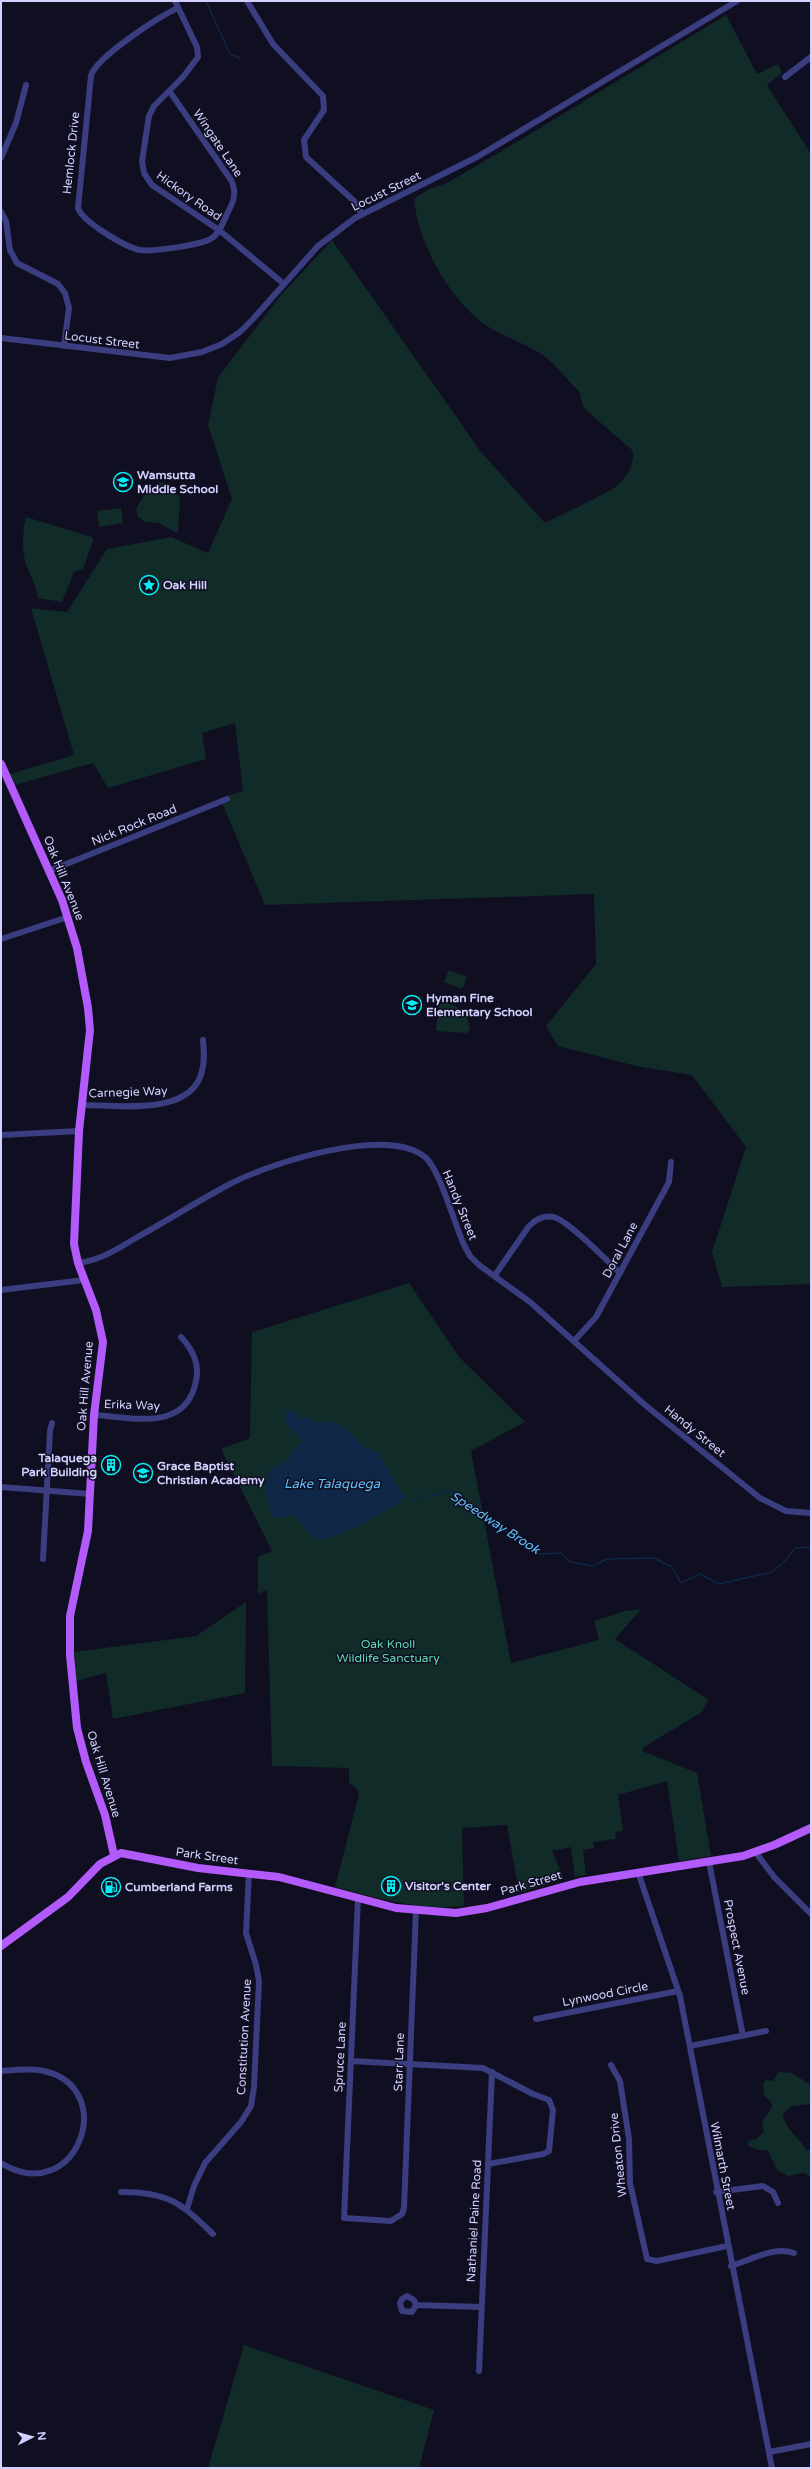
<svg xmlns="http://www.w3.org/2000/svg" width="812" height="2469" font-family="'Varela Round',sans-serif">
<style>
.green{fill:#112b28}
.water{fill:#0e2746}
.lines{fill:none;stroke-linecap:round;stroke-linejoin:round}
.stream{stroke:#0e2746;stroke-width:1.5}
.minor{stroke:#3a3d7f;stroke-width:6}
.major{stroke:#b25afa;stroke-width:8}
.labels{text-anchor:middle;dominant-baseline:central;stroke-width:3;stroke-linejoin:round;paint-order:stroke}
.street-label{font-size:12px;fill:#d2d0fe;stroke:#100e21}
.poi-label{font-size:12px;font-weight:bold;fill:#d2d0fe;stroke:#100e21;text-anchor:start}
.park-label{font-size:12px;fill:#5edbb3;stroke:#100e21}
.water-label{font-size:13px;font-style:italic;fill:#61bffa;stroke:#100e21}
</style>
<rect width="100%" height="100%" fill="#100e21"/>
<g class="green">
<path d="M 726,15 L 757,74 L 778,64 L 782,73 L 767,85 L 811,154 L 811,1284 L 722,1287 L 712,1252 L 746,1147 L 692,1075 L 636,1066 L 558,1046 L 546,1026 L 596,964 L 594,894 L 265,905 L 220,798 L 243,791 L 235,723 L 202,733 L 206,759 L 108,788 L 93,763 L 15,785 L 10,774 L 74,755 L 31,608 L 67,612 L 107,549 L 171,537 L 208,553 L 232,499 L 208,425 L 218,377 L 282,294 L 332,240 L 481,452 L 545,523 C 558,516 614,491 620,483 C 628,474 636,461 632,450 L 586,410 L 582,404 L 580,392 C 566,380 557,364 541,354 C 523,342 502,336 484,324 C 448,297 418,243 414,199 L 429,189 L 447,183 L 520,140 Z"/>
<polygon points="160,482 169,485 180,498 178,533 158,523 145,522 138,517 136,509 143,497"/>
<polygon points="121,508 123,523 99,527 97,511"/>
<path d="M 26,517 L 92,537 L 93,541 L 83,569 L 74,572 L 62,602 L 38,598 C 36,587 33,581 29,572 C 21,555 22,534 26,517 Z"/>
<polygon points="449,970 467,977 462,989 444,982"/>
<path d="M 446,1003 C 462,1008 467,1012 470,1029 L 467,1033 L 436,1031 L 439,1004 Z"/>
<path d="M 409,1283 L 459,1357 L 525,1422 L 471,1451 L 511,1663 L 599,1640 L 594,1621 L 625,1611 L 641,1609 L 615,1639 L 709,1700 L 702,1712 L 644,1747 L 642,1751 L 697,1773 L 711,1856 L 679,1861 L 667,1781 L 618,1795 L 623,1831 L 615,1832 L 616,1839 L 593,1842 L 594,1848 L 583,1850 L 586,1875 L 575,1877 L 571,1847 L 552,1851 L 564,1879 L 519,1893 L 507,1825 L 462,1828 L 464,1906 C 420,1911 376,1898 335,1887 L 359,1794 L 356,1788 L 349,1783 L 349,1768 L 272,1766 L 267,1589 L 258,1594 L 258,1557 L 272,1551 L 221,1449 L 250,1438 L 252,1332 Z"/>
<polygon points="246,1602 245,1693 113,1719 106,1673 76,1681 74,1652 196,1636"/>
<path d="M 779,2072 L 792,2073 L 811,2085 L 811,2104 L 792,2106 L 783,2114 C 785,2130 799,2136 806,2150 L 811,2150 L 811,2177 L 804,2173 L 788,2176 L 777,2170 L 768,2151 L 755,2149 L 748,2145 L 748,2141 L 756,2139 L 764,2132 L 762,2122 L 772,2107 L 771,2102 L 764,2095 L 763,2084 L 766,2080 L 773,2081 Z"/>
<polygon points="244,2345 434,2410 419,2468 208,2468"/>
</g>
<path class="water" d="M 288,1410 L 297,1413 L 298,1418 L 310,1418 L 313,1423 C 342,1419 346,1428 365,1448 L 377,1451 L 403,1495 L 401,1500 C 389,1511 333,1543 317,1538 C 307,1535 302,1521 292,1515 L 273,1518 L 265,1490 L 269,1470 L 289,1459 L 293,1450 L 301,1443 L 300,1437 L 286,1424 L 286,1412 Z"/>
<g class="lines">
<g class="stream">
<polyline points="206,1 230,54 240,58"/>
<polyline points="402,1497 406,1498"/>
<polyline points="411,1500 449,1491 539,1554 561,1553 570,1562 593,1566 607,1559 654,1558 672,1567 681,1583 700,1574 719,1584 772,1572 785,1561 795,1548 811,1547"/>
</g>
<g class="minor">
<polyline points="175,1 197,47 198,57 183,77 154,106 149,116 142,161 144,173 152,185 219,230 284,284"/>
<polyline points="247,1 273,44 323,96 324,110 304,140 306,157 354,201 362,214"/>
<polyline points="785,77 811,57"/>
<path d="M 170,92 L 231,180 C 237,192 234,201 228,212 C 224,220 220,233 212,238 C 202,245 152,252 140,250 C 125,247 83,222 78,208 L 91,76 C 95,58 160,16 178,8"/>
<polyline points="1,158 16,123 26,85"/>
<polyline points="1,212 6,221 10,250 17,263 58,284 65,293 69,308 64,346"/>
<polyline points="1,338 170,358 202,352 222,344 240,332 253,319 318,246 355,218 477,157 737,1"/>
<polyline points="49,871 227,799"/>
<polyline points="1,939 68,917"/>
<path d="M 81,1105 C 116,1105 192,1117 202,1071 C 205,1061 204,1051 203,1040"/>
<polyline points="1,1135 79,1131"/>
<path d="M 78,1263 C 103,1260 120,1247 141,1235 C 170,1219 198,1201 228,1185 C 267,1164 386,1125 425,1157 C 439,1168 455,1225 464,1245 L 470,1256 L 479,1265 L 530,1302 L 645,1405 L 760,1498 L 786,1511 L 811,1513"/>
<path d="M 495,1275 L 529,1226 C 535,1220 544,1215 554,1217 C 570,1222 606,1260 620,1273"/>
<polyline points="1,1290 84,1280"/>
<polyline points="574,1341 596,1317 669,1182 671,1162"/>
<path d="M 94,1415 C 131,1417 186,1433 196,1381 C 200,1364 193,1350 181,1337"/>
<polyline points="1,1487 90,1494"/>
<polyline points="43,1559 50,1431 52,1423"/>
<polyline points="756,1853 775,1878 811,1914"/>
<polyline points="709,1862 743,2036"/>
<polyline points="638,1872 680,1996 772,2468"/>
<polyline points="358,1898 344,2218 391,2221 402,2214 404,2208 416,1910"/>
<polyline points="536,2019 678,1991"/>
<polyline points="690,2046 766,2031"/>
<polyline points="351,2061 483,2068 533,2094 549,2100 553,2110 549,2151 543,2154 488,2164"/>
<polyline points="611,2065 620,2081 629,2139 630,2183 647,2259 657,2261 727,2246"/>
<path d="M 1,2071 C 15,2070 30,2068 44,2071 C 120,2088 77,2209 1,2163"/>
<path d="M 121,2192 C 168,2192 180,2202 213,2234"/>
<polyline points="716,2192 763,2186 773,2192 778,2203"/>
<polyline points="187,2209 194,2186 205,2163 241,2122 251,2106 254,2087 259,1981 256,1965 246,1933 249,1873"/>
<path d="M 731,2266 C 752,2260 773,2246 794,2253"/>
<polyline points="416,2305 412,2312 402,2311 400,2303 402,2299 407,2296 414,2300 416,2305 481,2307"/>
<polyline points="479,2371 492,2072"/>
<polyline points="769,2452 811,2444"/>
</g>
<g class="major">
<polyline points="1,764 62,900 77,948 88,1008 90,1030 79,1131 74,1244 78,1263 96,1310 103,1342 94,1415 88,1531 70,1616 70,1655 77,1728 86,1762 105,1815 114,1855"/>
<polyline points="1,1946 68,1897 100,1864 121,1853 198,1868 279,1877 396,1908 456,1913 487,1908 580,1882 743,1856 774,1845 811,1828"/>
</g>
</g>
<defs>
<symbol id="school-ring" viewBox="-11 -11 22 22"><circle r="9.5" fill="#100e21" stroke="#07edf3" stroke-width="1.5"/><path d="M0-5L7-2L0 1L-7-2ZM-4 1L0 2.5L4 1V4Q0 6-4 4Z" fill="#07edf3"/></symbol>
<symbol id="sight-ring" viewBox="-11 -11 22 22"><circle r="9.5" fill="#100e21" stroke="#07edf3" stroke-width="1.5"/><path d="M0-6L1.8-2.2L6-1.7L2.9 1.2L3.7 5.4L0 3.3L-3.7 5.4L-2.9 1.2L-6-1.7L-1.8-2.2Z" fill="#07edf3"/></symbol>
<symbol id="building-ring" viewBox="-11 -11 22 22"><circle r="9.5" fill="#100e21" stroke="#07edf3" stroke-width="1.5"/><path d="M-4-6H4V6H1V3H-1V6H-4ZM-2.5-4.3h1.7v1.8h-1.7ZM.8-4.3h1.7v1.8H.8ZM-2.5-1h1.7V.8h-1.7ZM.8-1h1.7V.8H.8Z" fill="#07edf3"/></symbol>
<symbol id="fuel-ring" viewBox="-11 -11 22 22"><circle r="9.5" fill="#100e21" stroke="#07edf3" stroke-width="1.5"/><path d="M-5.5-6h7V0h2V4h1.3V-2.5L3-4.5l.8-.8L6-3V5H2.5V1h-1V6h-7ZM-4.2-4.7v3.2H.2V-4.7Z" fill="#07edf3"/></symbol>
</defs>
<g fill-rule="evenodd">
<use href="#school-ring" x="112" y="471" width="22" height="22"/>
<use href="#sight-ring" x="138" y="574" width="22" height="22"/>
<use href="#school-ring" x="401" y="994" width="22" height="22"/>
<use href="#building-ring" x="100" y="1454" width="22" height="22"/>
<use href="#school-ring" x="132" y="1462" width="22" height="22"/>
<use href="#building-ring" x="380" y="1875" width="22" height="22"/>
<use href="#fuel-ring" x="100" y="1876" width="22" height="22"/>
</g>
<g class="labels">
<g class="street-label">
<text transform="translate(218 143) rotate(56)">Wingate Lane</text>
<text transform="translate(71 153) rotate(-84)">Hemlock Drive</text>
<text transform="translate(386 191) rotate(-26)">Locust Street</text>
<text transform="translate(189 196) rotate(35)">Hickory Road</text>
<text transform="translate(102 340) rotate(7)">Locust Street</text>
<text transform="translate(134 825) rotate(-22)">Nick Rock Road</text>
<text transform="translate(64 878) rotate(68)">Oak Hill Avenue</text>
<text transform="translate(128 1092) rotate(-2)">Carnegie Way</text>
<text transform="translate(460 1205) rotate(68)">Handy Street</text>
<text transform="translate(620 1250) rotate(-62)">Doral Lane</text>
<text transform="translate(85 1386) rotate(-85)">Oak Hill Avenue</text>
<text transform="translate(132 1405) rotate(2)">Erika Way</text>
<text transform="translate(695 1431) rotate(39)">Handy Street</text>
<text transform="translate(104 1774) rotate(73)">Oak Hill Avenue</text>
<text transform="translate(207 1856) rotate(8)">Park Street</text>
<text transform="translate(531 1883) rotate(-16)">Park Street</text>
<text transform="translate(737 1947) rotate(79)">Prospect Avenue</text>
<text transform="translate(605 1994) rotate(-11)">Lynwood Circle</text>
<text transform="translate(244 2037) rotate(-87)">Constitution Avenue</text>
<text transform="translate(340 2057) rotate(-87)">Spruce Lane</text>
<text transform="translate(399 2062) rotate(-88)">Starr Lane</text>
<text transform="translate(618 2155) rotate(-96)">Wheaton Drive</text>
<text transform="translate(723 2166) rotate(79)">Wilmarth Street</text>
<text transform="translate(474 2221) rotate(-87)">Nathaniel Paine Road</text>
</g>
<g class="poi-label">
<text x="137" y="475">Wamsutta<tspan x="137" dy="14">Middle School</tspan></text>
<text x="163" y="585">Oak Hill</text>
<text x="426" y="998">Hyman Fine<tspan x="426" dy="14">Elementary School</tspan></text>
<text x="97" y="1458" text-anchor="end">Talaquega<tspan x="97" dy="14">Park Building</tspan></text>
<text x="157" y="1466">Grace Baptist<tspan x="157" dy="14">Christian Academy</tspan></text>
<text x="405" y="1886">Visitor's Center</text>
<text x="125" y="1887">Cumberland Farms</text>
</g>
<g class="park-label">
<text x="388" y="1644">Oak Knoll<tspan x="388" dy="14">Wildlife Sanctuary</tspan></text>
</g>
<g class="water-label">
<text x="332" y="1484">Lake Talaquega</text>
<text transform="translate(495 1523) rotate(33)">Speedway Brook</text>
</g>
</g>
<rect width="812" height="2469" fill="none" stroke="#d2d0fe" stroke-width="4"/>
<g transform="translate(32 2437) rotate(84)" stroke="#100e21" stroke-width="3" paint-order="stroke">
<path d="M0-3L7 15L0 10L-7 15Z" fill="#d2d0fe"/>
<text y="-6" font-size="11" font-weight="bold" text-anchor="middle" fill="#d2d0fe">N</text>
</g>
</svg>
